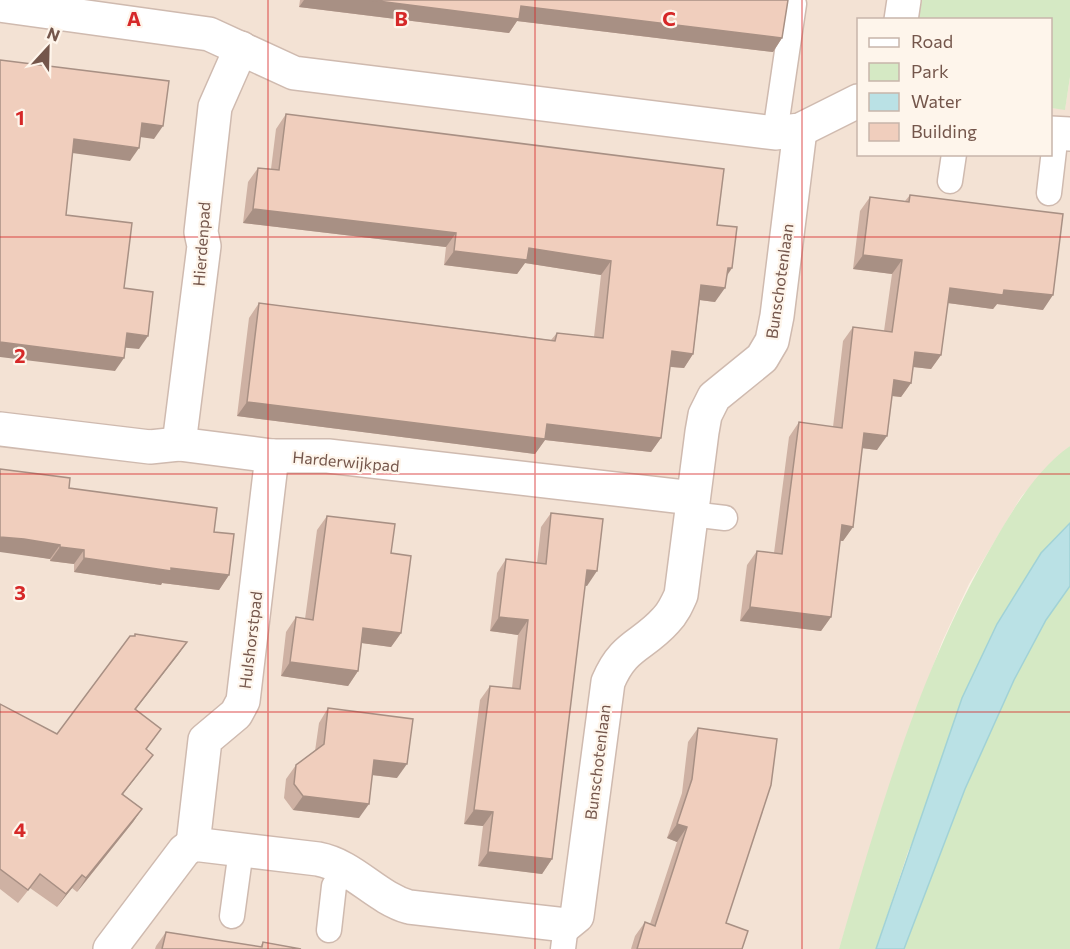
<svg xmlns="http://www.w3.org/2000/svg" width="1070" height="949" font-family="Commissioner,sans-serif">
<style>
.residential{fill:#f3e2d4}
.green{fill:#d5e9c4}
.water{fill:#bae1e5;stroke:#a1d2d6;stroke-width:1.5}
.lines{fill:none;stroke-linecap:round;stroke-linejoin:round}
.lane-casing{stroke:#cfbaaf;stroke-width:27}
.street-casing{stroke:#cfbaaf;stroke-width:36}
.lane{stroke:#fff;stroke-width:24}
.street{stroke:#fff;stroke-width:33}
.wall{fill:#ceb1a3}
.shaded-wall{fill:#a89084}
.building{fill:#f0cebd;stroke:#a89084;stroke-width:1.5}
.grid{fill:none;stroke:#d62828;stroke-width:1.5;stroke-opacity:0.55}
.labels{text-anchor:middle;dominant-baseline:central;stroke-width:4.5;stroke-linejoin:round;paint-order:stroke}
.street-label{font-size:16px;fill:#74564b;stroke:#fef5eb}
.grid-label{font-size:20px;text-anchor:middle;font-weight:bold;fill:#d62828;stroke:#fef5eb;stroke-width:4.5;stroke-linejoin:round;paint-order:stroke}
</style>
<rect width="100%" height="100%" fill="#fcf1e5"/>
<polygon class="residential" points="0,0 922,0 918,19 858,20 858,154 1050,154 1051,108 1065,109 1070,77 1070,446 1041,474 1021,497 969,584 942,642 899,756 839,949 0,949"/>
<g class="green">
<polygon points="922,0 1070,0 1070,77 1065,110 1051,108 1050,20 918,20"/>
<path d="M 1070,446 L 1070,523 L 1041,553 L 908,852 L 876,949 L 839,949 C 880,810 920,668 994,542 C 1013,509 1038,468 1070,446 Z"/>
<polygon points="1070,586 1070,949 904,949 965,789 1014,680 1046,620"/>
</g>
<polygon class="water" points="1070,523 1070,586 1046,620 1014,680 965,789 904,949 876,949 962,698 997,624 1041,553"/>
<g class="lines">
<defs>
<g id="lane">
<polyline points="775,133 794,4"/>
<polyline points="950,181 954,154"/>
<polyline points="1049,193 1056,133"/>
<polyline points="691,514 725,518"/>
<polyline points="232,916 241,850"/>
<polyline points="329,930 334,886 345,868"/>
<polyline points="563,949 566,925"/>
</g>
<g id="street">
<polyline points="0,5 209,34 294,73 775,133 800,130 858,101"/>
<polyline points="901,20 904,0"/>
<polyline points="1050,133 1070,134"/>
<polyline points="0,429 150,447 179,444 272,456 328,456 693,498"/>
<polyline points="179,444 204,246 201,232 215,107 241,48"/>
<polyline points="193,844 205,740 236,714 243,701 272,456"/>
<path d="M 110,949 L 184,851 L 193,844 L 318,859 C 354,866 375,897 409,907 L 566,925 L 577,916 L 608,682 C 624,644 642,647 666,620 C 673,613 677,604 681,595 L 702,432 L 705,415 L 714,397 L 762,358 L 772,341 L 777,316 L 800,130"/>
</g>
</defs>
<use href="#lane" class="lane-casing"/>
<use href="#street" class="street-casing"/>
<use href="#lane" class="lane"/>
<use href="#street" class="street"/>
</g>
<g class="wall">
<polygon points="300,0 788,0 782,38 773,52 517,21 509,33 299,7"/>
<polygon points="286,114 717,225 732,268 727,276 715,302 700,300 693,354 684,368 670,367 661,438 651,452 545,440 535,454 237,416 249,318 259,303 551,340 557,333 594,337 601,275 525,263 517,274 444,265 446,247 243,223 248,182 258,168 271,169 276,129"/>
<polygon points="910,195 1043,310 997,304 993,309 948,303 941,355 931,369 913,367 911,383 901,397 892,396 877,450 862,448 853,527 843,541 840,541 831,617 821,631 740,621 747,565 757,551 774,553 789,437 799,422 833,427 843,341 853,327 884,331 892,274 853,269 860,211 870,197 905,201"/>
<polygon points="69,488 214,532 229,575 219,590 162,583 161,585 74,572 74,564 50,561 50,559 14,553"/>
<polygon points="551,513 587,586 585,585 552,859 542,874 478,866 483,826 464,824 480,700 490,686 512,688 518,635 490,631 497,573 506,559 537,563 541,527"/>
<polygon points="327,516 391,553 401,633 391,647 362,643 358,671 348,686 281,676 286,632 296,617 305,619 317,530"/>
<polygon points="135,634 187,642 135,710 146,750 143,768 123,794 142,809 133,822 77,892 72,888 57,907 30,888 18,903 0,889 0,704 57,734"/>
<polygon points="328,708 397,778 372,775 359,818 293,810 284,798 286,779 296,765 315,751 319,723"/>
<polygon points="698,728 726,923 742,949 631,949 635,936 645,922 650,924 677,842 667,838 682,793 688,742"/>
<polygon points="166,932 260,947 263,942 301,949 155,949 156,946"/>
</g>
<g class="shaded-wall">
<polygon points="304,0 370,0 521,6 782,38 773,52 517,21 509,33 299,7"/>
<polygon points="142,123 163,126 154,139 133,136"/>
<polygon points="74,139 139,148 130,161 65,152"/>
<polygon points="253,209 456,233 446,247 243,223"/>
<polygon points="529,248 611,261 601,275 525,263 517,274 444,265 454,251"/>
<polygon points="863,255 902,260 892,274 853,269"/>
<polygon points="728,268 732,268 722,282"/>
<polygon points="701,285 725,288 715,302 692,299"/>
<polygon points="950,288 1004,290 1053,295 1043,310 997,304 993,309 940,302"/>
<polygon points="127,333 148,336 139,349 118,347"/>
<polygon points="0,342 124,358 115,371 0,357"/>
<polygon points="672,351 693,354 684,368 662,366"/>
<polygon points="915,352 941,355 931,369 905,366"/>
<polygon points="894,380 911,383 901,397 884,395"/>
<polygon points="247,402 547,424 661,438 651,452 545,440 535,454 237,416"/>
<polygon points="864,433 887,436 877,450 854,447"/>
<polygon points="842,525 853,527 843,541 832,540"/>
<polygon points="0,537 24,539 60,545 50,559 0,552"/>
<polygon points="60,547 84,550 74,564 50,561"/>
<polygon points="84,558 171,568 229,575 219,590 162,583 161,585 74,572"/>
<polygon points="587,570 597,571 587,586 577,584"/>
<polygon points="750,607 831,617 821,631 740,621"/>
<polygon points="499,617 528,620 518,635 490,631"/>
<polygon points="363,628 401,633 391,647 354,642"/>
<polygon points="187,642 178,655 125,723 135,709"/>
<polygon points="290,662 358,671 348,686 281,676"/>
<polygon points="153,755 113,807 122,794"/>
<polygon points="374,760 407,764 397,778 364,774"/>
<polygon points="303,796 369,804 359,818 293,810"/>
<polygon points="142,809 133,822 77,892 86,878"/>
<polygon points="474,810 493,812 483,826 464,824"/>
<polygon points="677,824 687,827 677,842 667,838"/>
<polygon points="488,852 552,859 542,874 478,866"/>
<polygon points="82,875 72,888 57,907 66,894"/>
</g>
<g class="building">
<polygon points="370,0 788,0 782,38 521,6 519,19"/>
<polygon points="0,60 169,81 163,126 142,123 139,148 74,139 66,215 132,223 124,288 153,292 148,336 127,333 124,358 0,342"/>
<polygon points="286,114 724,169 717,225 737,227 732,268 728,268 725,288 701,285 693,354 672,351 661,438 547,424 545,439 247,402 259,303 555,341 557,333 603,338 611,261 529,248 527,260 454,251 456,233 253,209 258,168 279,170"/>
<polygon points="910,195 1063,214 1053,295 1004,290 1003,295 950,288 941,355 915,352 911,383 894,380 887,436 864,433 853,527 842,525 831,617 750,607 757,551 782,554 799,422 842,428 853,327 892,332 902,260 863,255 870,197 909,202"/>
<polygon points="0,469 70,478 69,488 217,508 214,532 234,534 229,575 171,568 171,571 84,558 84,550 60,547 60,545 24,539 0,537"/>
<polygon points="551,513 603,519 597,571 587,570 552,859 488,852 493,812 474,810 490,686 520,689 528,620 499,617 506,559 546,564"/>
<polygon points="327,516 395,524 391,553 411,556 401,633 363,628 358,671 290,662 296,617 313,620"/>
<polygon points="135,634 187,642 135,709 161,729 146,749 153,755 122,794 142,809 86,878 82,875 66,894 40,874 28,890 0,869 0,704 57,734 130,636 135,636"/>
<polygon points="328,708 413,719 407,764 374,760 369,804 303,796 294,784 296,765 324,744"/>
<polygon points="698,728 777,739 771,785 726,923 748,931 742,949 637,949 645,922 655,926 687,827 677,824 692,779"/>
<polygon points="166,932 262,947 263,942 301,949 162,949"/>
</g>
<path class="grid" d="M 268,0 L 268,949M 535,0 L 535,949M 802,0 L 802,949M 0,237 L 1070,237M 0,474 L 1070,474M 0,712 L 1070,712"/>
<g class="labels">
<g class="street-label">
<text transform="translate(201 244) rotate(-86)">Hierdenpad</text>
<text transform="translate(779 281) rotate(-82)">Bunschotenlaan</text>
<text transform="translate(346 461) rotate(5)">Harderwijkpad</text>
<text transform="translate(250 640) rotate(-83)">Hulshorstpad</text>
<text transform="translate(597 762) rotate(-83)">Bunschotenlaan</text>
</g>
</g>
<g class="grid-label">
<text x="134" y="26">A</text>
<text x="401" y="26">B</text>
<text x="669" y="26">C</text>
<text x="20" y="125">1</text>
<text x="20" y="363">2</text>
<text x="20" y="600">3</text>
<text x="20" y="837">4</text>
</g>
<rect x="857" y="18" width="195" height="138" fill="#fef5eb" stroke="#c7b5ab" stroke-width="1.5"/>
<rect x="869" y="38" width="30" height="9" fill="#ffffff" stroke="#c7b5ab" stroke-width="1.5"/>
<text x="911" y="48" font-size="18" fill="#74564b">Road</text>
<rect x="869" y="63" width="30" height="18" fill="#d5e9c4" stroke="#c7b5ab" stroke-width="1.5"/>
<text x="911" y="78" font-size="18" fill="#74564b">Park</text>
<rect x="869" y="93" width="30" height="18" fill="#bae1e5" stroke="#c7b5ab" stroke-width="1.5"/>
<text x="911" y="108" font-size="18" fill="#74564b">Water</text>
<rect x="869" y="123" width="30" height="18" fill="#f0cebd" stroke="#c7b5ab" stroke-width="1.5"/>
<text x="911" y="138" font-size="18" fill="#74564b">Building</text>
<g transform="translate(48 48) rotate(22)" stroke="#fef5eb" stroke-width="4.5" paint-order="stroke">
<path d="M0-4.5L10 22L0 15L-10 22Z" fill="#74564b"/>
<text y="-9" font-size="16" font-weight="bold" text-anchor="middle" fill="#74564b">N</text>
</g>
</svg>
